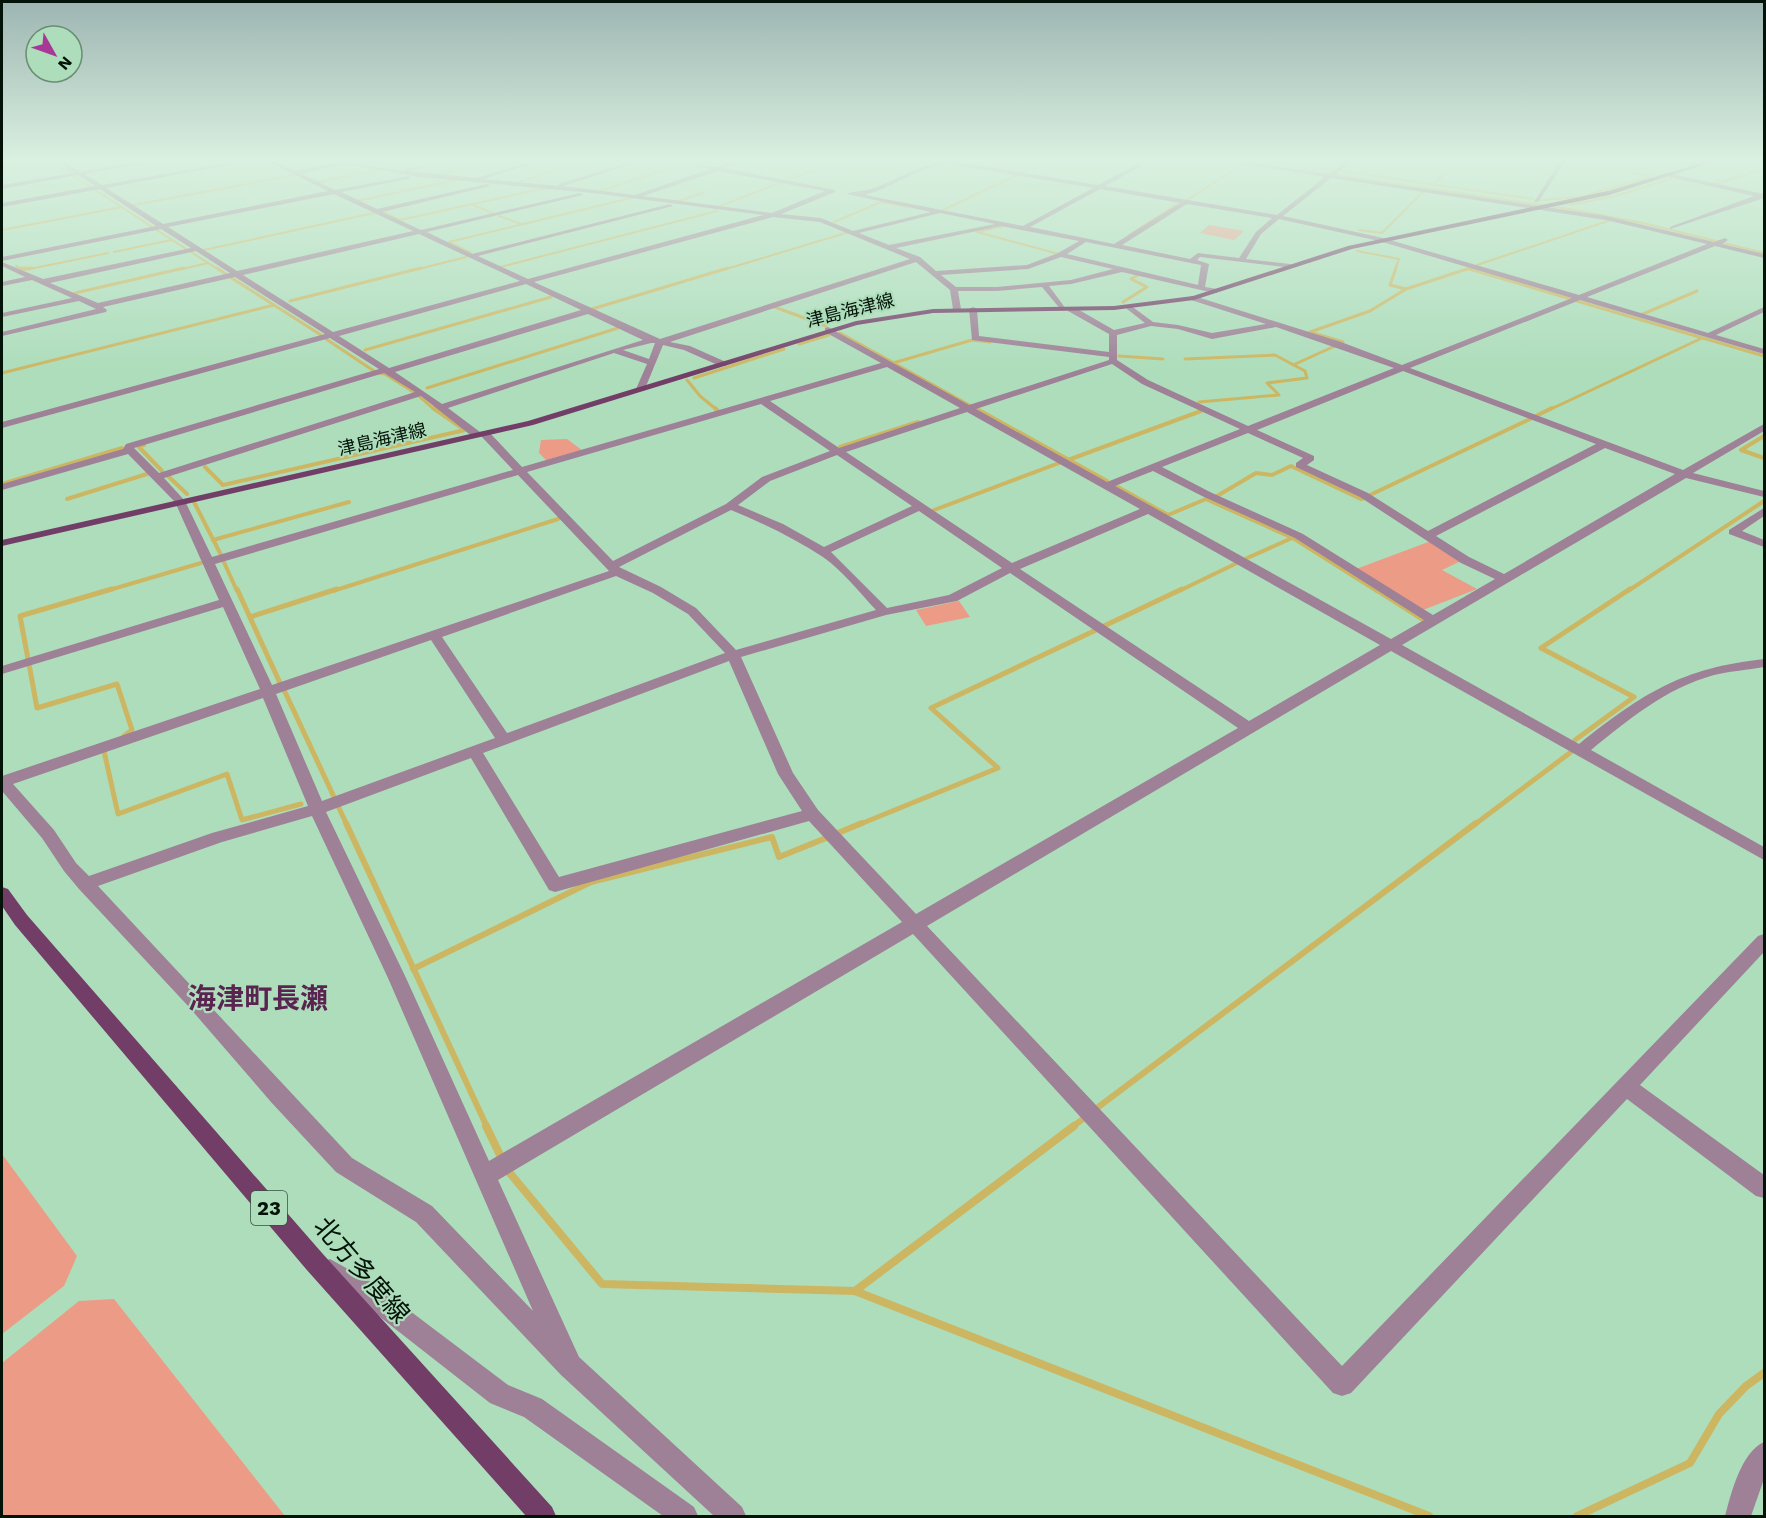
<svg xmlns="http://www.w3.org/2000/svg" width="1766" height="1518" font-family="'Work Sans','Noto Sans JP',sans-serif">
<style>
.green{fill:#ec9b87}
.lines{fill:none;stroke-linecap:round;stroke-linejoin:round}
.stream-far5{stroke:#cdb662;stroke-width:2}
.stream-far4{stroke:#cdb662;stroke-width:3}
.stream-far3{stroke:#cdb662;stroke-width:4}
.stream-far2{stroke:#cdb662;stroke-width:5}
.stream-far1{stroke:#cdb662;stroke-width:6}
.stream{stroke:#cdb662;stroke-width:8}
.minor{fill:#9e8097;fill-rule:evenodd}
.major{fill:#723e68;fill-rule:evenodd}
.labels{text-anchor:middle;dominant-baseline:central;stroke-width:4.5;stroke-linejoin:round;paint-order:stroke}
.far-street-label{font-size:18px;fill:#031308;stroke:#adddbb}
.shield{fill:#adddbb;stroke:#36503e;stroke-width:1.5}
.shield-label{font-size:20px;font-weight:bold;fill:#031308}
.near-street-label{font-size:26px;fill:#031308;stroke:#adddbb}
.near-quarter-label{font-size:28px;font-weight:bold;fill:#5a2451;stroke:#adddbb}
</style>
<rect width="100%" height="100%" fill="#adddbb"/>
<g class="green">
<polygon points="1209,225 1244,231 1234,240 1200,233"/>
<polygon points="567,439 583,451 547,461 539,453 541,440"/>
<polygon points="1431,541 1461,561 1442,570 1477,589 1423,610 1356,569"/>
<polygon points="959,601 970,617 926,626 916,610"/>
<polygon points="2,1154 77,1256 64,1286 2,1334"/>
<polygon points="114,1299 285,1516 2,1516 2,1363 79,1301"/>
</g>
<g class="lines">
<g class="stream-far5">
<polyline points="51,161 152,227"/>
<polyline points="1221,161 1246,165"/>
<polyline points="1242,161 1575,210 1643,223 1764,253"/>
<polyline points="1270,161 1334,170"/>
<polyline points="134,165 156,161"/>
<polyline points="365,165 382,161"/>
<polyline points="2,170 53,162"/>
<polyline points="1341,171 1533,199"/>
<polyline points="1022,173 1046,161"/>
<polyline points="300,174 318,182 378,170"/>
<polyline points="437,175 485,162 481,161"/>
<polyline points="787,180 839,161"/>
<polyline points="515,183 588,161"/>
<polyline points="1715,184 1764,169"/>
<polyline points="1433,185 1456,161"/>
<polyline points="600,191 682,164 666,161"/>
<polyline points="1187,200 1243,164"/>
<polyline points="1540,200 1581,197 1652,176 1631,173 1636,161"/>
<polyline points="679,202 676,202 705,192"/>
<polyline points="361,203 357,201 456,180"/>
<polyline points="471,204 492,213"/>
<polyline points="134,205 294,175"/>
<polyline points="1570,205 1615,196 1672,178"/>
<polyline points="715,208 782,182"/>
<polyline points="943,210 1017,175"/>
<polyline points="381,211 400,220 546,188"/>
<polyline points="499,216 521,224"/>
<polyline points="834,222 881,202 907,207"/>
<polyline points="1003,226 977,232 1059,254"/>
<polyline points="155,229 219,270"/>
<polyline points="2,230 122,207"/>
<polyline points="1359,230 1382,233 1424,191 1419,190"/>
<polyline points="1129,235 1177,204"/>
<polyline points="204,250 374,213"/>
<polyline points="1357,251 1399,259 1395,270"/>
<polyline points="114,252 171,240"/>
<polyline points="471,253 449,242 631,198"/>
<polyline points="1477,265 1611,220"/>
<polyline points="16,266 24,270"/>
<polyline points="500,267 717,211"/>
<polyline points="1469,269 1472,270"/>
<polyline points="25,270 108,253"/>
<polyline points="178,270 208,263"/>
<polyline points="415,270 466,257"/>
<polyline points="723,270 849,232 846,231"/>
<polyline points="1465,270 1471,268"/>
</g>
<g class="stream-far4">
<polyline points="21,268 32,268"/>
<polyline points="217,268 227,275"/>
<polyline points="1396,268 1390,285 1406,289"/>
<polyline points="1469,269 1571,299"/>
<polyline points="230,277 321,335"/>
<polyline points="75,293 184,268"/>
<polyline points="290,301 421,268"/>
<polyline points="1577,301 1764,356"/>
<polyline points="1123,302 1147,287 1131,279 1138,275"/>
<polyline points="772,306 826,326"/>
<polyline points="596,311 592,309 728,268"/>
<polyline points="1643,314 1697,291"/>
<polyline points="840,333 971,406"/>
<polyline points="326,339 374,371"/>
<polyline points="1341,343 1343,342 1310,332 1370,311 1406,289 1470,268"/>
<polyline points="799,344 829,335"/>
<polyline points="365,350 551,297"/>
<polyline points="1119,356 1163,359"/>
<polyline points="1185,359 1275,355 1305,371 1307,378 1267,383 1279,395 1199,402"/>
<polyline points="893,363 972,340 990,342"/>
<polyline points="1293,365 1335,346"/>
<polyline points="2,373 274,305"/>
<polyline points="379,373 385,374 415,393"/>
<polyline points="694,378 784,349"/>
<polyline points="687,380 700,396 717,410"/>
<polyline points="427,388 618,328"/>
<polyline points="419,396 435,410"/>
<polyline points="1549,410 1702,338"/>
</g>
<g class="stream-far3">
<polyline points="715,408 718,411"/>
<polyline points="977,409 1107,481"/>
<polyline points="1536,416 1552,408"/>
<polyline points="1764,436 1741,450 1764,458"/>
<polyline points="144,445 138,446 162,471"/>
<polyline points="840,447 918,422"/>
<polyline points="1068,460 1201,411"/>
<polyline points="205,467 223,485 465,430 433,408"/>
<polyline points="168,476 187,494"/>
<polyline points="2,484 122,448"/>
<polyline points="1116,486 1168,515 1206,499 1293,538 1377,591"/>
<polyline points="1370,495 1530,419"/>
<polyline points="1217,496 1256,473 1272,475 1291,466 1361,499 1364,498"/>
<polyline points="67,499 147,474"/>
<polyline points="194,502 221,555"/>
<polyline points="934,510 1059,463"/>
<polyline points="213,540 349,502"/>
<polyline points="1245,559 1292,538"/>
<polyline points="223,560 237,591"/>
<polyline points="106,591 201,563"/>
<polyline points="333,591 558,519"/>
<polyline points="1179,591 1237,563"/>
<polyline points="1628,591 1764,501"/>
</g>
<g class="stream-far2">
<polyline points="237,589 280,683"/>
<polyline points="1375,589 1422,619"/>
<polyline points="250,617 337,589"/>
<polyline points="1104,626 1182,589"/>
<polyline points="28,659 20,616 112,589"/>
<polyline points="29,664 37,708 117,684 132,730 124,736"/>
<polyline points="285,692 334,797"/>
<polyline points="1575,740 1634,697 1541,648 1630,589"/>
<polyline points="104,751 118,814 227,774 242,820 301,804"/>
<polyline points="338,806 347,825"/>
<polyline points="858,825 998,768 931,708 1096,630"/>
<polyline points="1474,825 1571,752"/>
</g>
<g class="stream-far1">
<polyline points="346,823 487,1127"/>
<polyline points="838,833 862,823"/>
<polyline points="413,969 591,882 772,837 779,857 826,838"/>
<polyline points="1097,1108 1476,823"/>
<polyline points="1072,1127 1083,1119"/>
</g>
<g class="stream">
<polyline points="486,1126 500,1155"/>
<polyline points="509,1172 602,1284 855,1291 1429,1516"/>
<polyline points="855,1291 1074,1126"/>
<polyline points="1577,1516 1690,1463 1719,1414 1746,1386 1764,1373"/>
</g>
<g class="minor">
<path d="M 57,161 L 64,161 L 80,172 L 142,161 L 154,161 L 85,174 L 102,185 L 238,161 L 250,161 L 106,188 L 163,224 L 328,191 L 266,161 L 273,161 L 295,171 L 335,163 L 332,161 L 406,171 L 406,169 L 446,161 L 409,171 L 477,178 L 533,161 L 542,161 L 483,179 L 559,186 L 559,184 L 633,161 L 642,161 L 563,186 L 635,195 L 710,169 L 674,161 L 717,167 L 735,161 L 743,161 L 724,168 L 835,190 L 835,192 L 781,214 L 821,218 L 853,231 L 931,212 L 847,194 C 855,190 865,192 874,188 C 901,179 922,161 953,161 L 1098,185 L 1143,161 L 1150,161 L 1105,186 L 1277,215 L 1325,177 L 1225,161 L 1239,161 L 1606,216 L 1714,242 L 1725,238 L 1728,240 L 1722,244 L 1764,254 L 1764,258 L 1715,246 L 1587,297 L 1708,333 L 1764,307 L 1764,312 L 1716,335 L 1764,349 L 1764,354 L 1580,300 L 1410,368 L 1683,470 L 1764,424 L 1764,431 L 1693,473 L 1764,491 L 1764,497 L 1686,478 L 1402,645 L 1579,744 C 1643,693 1682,668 1764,659 L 1764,667 C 1748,670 1730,671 1714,675 C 1666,688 1628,720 1591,750 L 1764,847 L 1764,860 L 1391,651 L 927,926 L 1342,1366 L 1758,936 L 1764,934 L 1764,952 L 1640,1085 L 1764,1175 L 1764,1198 L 1756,1196 L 1627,1099 L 1351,1393 L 1342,1396 L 1333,1393 L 913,934 L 498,1180 L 579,1357 L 742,1507 L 746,1516 L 714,1516 L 561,1375 L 416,1222 L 336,1172 L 271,1102 L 189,1007 L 79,889 L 64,871 L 42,838 L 2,791 L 2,776 L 260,689 L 223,607 L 2,674 L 2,666 L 219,600 L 175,502 L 128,454 L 2,490 L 2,484 L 123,449 L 126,444 L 379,369 L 330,338 L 2,428 L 2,422 L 325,334 L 235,277 L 103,307 L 107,310 L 106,312 L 2,336 L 2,332 L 96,309 L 79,301 L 2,317 L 2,313 L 72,298 L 32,280 L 2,286 L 2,282 L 25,277 L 2,266 L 2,262 L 43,279 L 191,248 L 161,229 L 2,261 L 2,257 L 156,226 L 100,189 L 2,207 L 2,203 L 95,186 L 78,175 L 2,189 L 2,185 L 74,173 ZM 343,164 L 420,177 L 593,193 L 763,215 L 528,279 L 478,256 L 673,206 L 670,204 L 472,254 L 427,232 L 583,195 L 580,193 L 421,230 L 382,212 L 490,186 L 487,184 L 377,209 L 341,192 L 408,179 L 410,176 L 335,190 L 301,174 ZM 949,164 L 1093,188 L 1023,226 L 865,195 C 894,187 918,167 949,164 ZM 718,171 L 825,191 L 772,213 L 643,196 ZM 1331,178 L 1606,220 L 1707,244 L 1579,295 L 1383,238 L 1283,216 ZM 1100,189 L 1180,203 L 1114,244 L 1030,227 ZM 334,194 L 413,231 L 237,271 L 168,227 ZM 1187,204 L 1272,218 L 1256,232 L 1239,258 L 1198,253 L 1190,259 L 1122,245 ZM 940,213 L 995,224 L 889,245 L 859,233 ZM 773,217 L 820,222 L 910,259 L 660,339 L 534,282 ZM 1279,219 L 1379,241 L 1572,298 L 1402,365 L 1341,342 L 1194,296 L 1191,296 L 1191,300 L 1266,324 L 1212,333 L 1178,325 L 1153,322 L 1130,305 L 1127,305 L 1127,309 L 1145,323 L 1114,330 L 1074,307 L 1068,307 L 1068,311 L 1109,334 L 1109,352 L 979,336 L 977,309 L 973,307 L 969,309 L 972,340 L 1109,357 L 1109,360 L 969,405 L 828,327 L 825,328 L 825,332 L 881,363 L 522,467 L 488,431 L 480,432 L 448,408 L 614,353 L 647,364 L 636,389 L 644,391 L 663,345 L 684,350 L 720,366 L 726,366 L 726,362 L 690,346 L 670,342 L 916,262 L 950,290 L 953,309 L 957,311 L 961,309 L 958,291 L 997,291 L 1042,287 L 1062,311 L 1066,309 L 1049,286 L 1071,284 L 1122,272 L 1214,293 L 1217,293 L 1217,289 L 1205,287 L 1209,264 L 1197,260 L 1200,257 L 1293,268 L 1290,264 L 1246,259 L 1261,234 ZM 1001,226 L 1079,241 L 1058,253 L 1027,265 L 936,271 L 920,257 L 896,248 ZM 419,234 L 520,281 L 333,332 L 243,275 ZM 1086,242 L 1201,265 L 1198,285 L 1067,254 ZM 196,251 L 230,273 L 98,303 L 50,283 ZM 1061,257 L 1113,269 L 1071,280 L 997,287 L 956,287 L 941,275 L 1028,269 ZM 526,284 L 581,310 L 389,368 L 339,336 ZM 588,314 L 643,340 L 442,404 L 395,372 ZM 1151,326 L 1178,329 L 1212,339 L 1276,327 L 1394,368 L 1248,426 L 1148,380 L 1117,360 L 1117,335 ZM 651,343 L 655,343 L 649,359 L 623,350 ZM 1112,364 L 1142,384 L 1240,429 L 1107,482 L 976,409 ZM 887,367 L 960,408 L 839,448 L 770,401 ZM 1403,371 L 1596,444 L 1428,531 L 1368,493 L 1307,465 L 1314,460 L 1314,456 L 1257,430 ZM 384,373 L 415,392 L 159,473 L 134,448 ZM 421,396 L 473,437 L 481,436 L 513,470 L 212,557 L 185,501 L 164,478 ZM 761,404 L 830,451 L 762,477 L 726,504 L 613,561 L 527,472 ZM 967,412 L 1140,509 L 1012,563 L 846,452 ZM 1248,433 L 1303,458 L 1296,463 L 1296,467 L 1360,497 L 1461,563 L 1495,579 L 1433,615 L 1303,534 L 1210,492 L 1162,467 ZM 1605,448 L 1675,474 L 1504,574 L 1469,557 L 1436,536 ZM 837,455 L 912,506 L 824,547 L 783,524 L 738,505 L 770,481 ZM 1153,471 L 1202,496 L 1295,538 L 1424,620 L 1391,639 L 1115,486 ZM 518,475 L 609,571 L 272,685 L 215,564 ZM 731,510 C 763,523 794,538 823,557 C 843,571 859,592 876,610 L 736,650 L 696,608 L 661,587 L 619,567 ZM 919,511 L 1002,568 L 949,595 L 887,608 L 831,552 ZM 1148,514 L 1380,645 L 1249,721 L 1020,569 ZM 1010,573 L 1238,728 L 916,914 L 818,810 L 793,773 L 741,657 L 886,615 L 957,601 ZM 616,576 L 653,593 L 688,614 L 725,653 L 507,733 L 442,637 ZM 431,640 L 495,738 L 322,801 L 276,694 ZM 729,661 L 778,774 L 802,811 L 559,877 L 483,753 ZM 263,698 L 308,806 L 212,833 L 89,876 L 76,863 L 54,830 L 13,784 ZM 471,758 L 549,890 L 555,892 L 809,821 L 902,922 L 489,1161 L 406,978 L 326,812 ZM 312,816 L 388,978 L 533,1311 L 432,1206 L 352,1158 L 98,886 L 222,842 Z"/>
<polygon points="1346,161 1353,161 1336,174 1332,174 1332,172"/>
<polygon points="1560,161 1566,161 1538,202 1534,202"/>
<polygon points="1667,173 1764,194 1764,198 1670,229 1670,227 1754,196 1665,176"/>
<polygon points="1764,508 1764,516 1742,531 1764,540 1764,547 1729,534 1729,530"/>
<polygon points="330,1259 373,1283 508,1385 542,1399 694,1507 698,1516 663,1516 524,1417 490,1403 357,1299 322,1278 319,1270 322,1262"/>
<path d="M 1764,1442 L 1764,1479 L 1751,1516 L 1725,1516 C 1731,1494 1741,1452 1764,1442 Z"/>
</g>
<g class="major">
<polygon points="1707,161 1716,161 1609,195 1352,249 1194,300 1114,310 933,313 857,325 533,425 2,546 2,540 528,421 856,321 933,309 1114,306 1193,296 1348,246 1608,191"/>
<polygon points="2,887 8,889 27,915 322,1253 552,1507 556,1516 526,1516 306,1269 15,925 2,906"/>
</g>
</g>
<linearGradient id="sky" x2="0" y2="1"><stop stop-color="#9db5b2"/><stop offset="0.43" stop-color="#daf0e0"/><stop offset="1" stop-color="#daf0e0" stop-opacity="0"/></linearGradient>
<rect width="1766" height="373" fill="url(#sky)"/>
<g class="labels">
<g class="far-street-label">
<text transform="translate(850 310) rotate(-14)">津島海津線</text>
<text transform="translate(382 439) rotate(-13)">津島海津線</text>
</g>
<rect class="shield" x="251" y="1191" width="36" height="34" rx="4.5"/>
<g class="shield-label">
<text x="269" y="1208">23</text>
</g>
<g class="near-street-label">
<text transform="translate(362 1270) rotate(49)">北方多度線</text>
</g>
<g class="near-quarter-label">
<text x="258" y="998">海津町長瀬</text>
</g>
</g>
<rect width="1766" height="1518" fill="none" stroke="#031308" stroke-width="6"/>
<g transform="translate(54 54) rotate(130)"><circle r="28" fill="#adddbb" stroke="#698c73" stroke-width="1.5"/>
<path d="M0-4.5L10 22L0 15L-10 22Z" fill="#a73896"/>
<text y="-9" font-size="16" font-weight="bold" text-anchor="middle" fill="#031308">N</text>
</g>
</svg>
